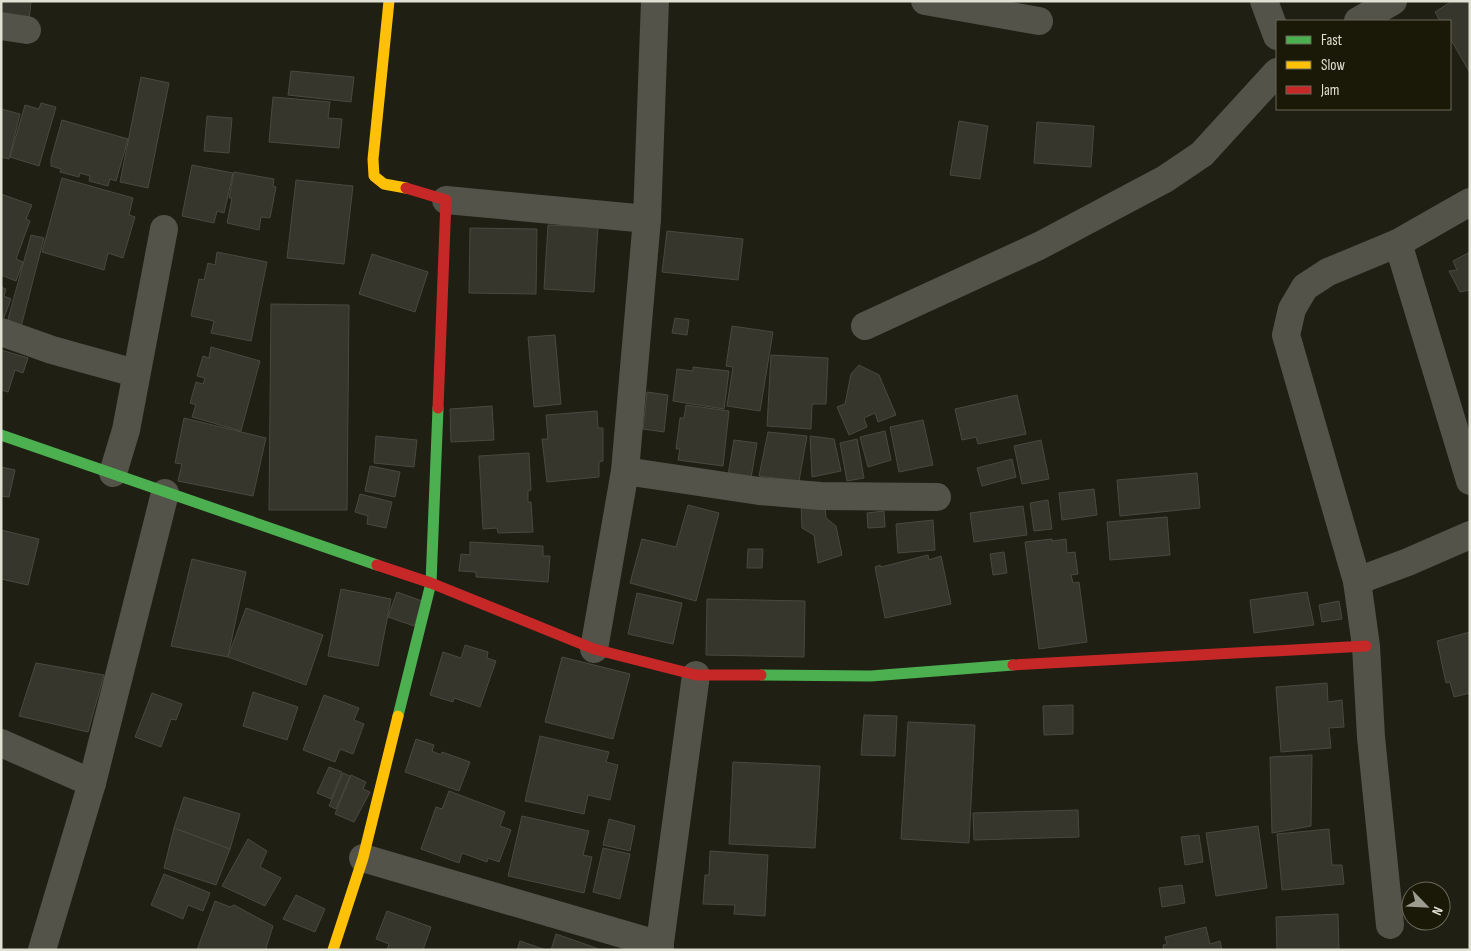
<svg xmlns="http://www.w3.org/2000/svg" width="1471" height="951" font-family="'Sofia Sans Condensed',sans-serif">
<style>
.building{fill:#36362d;stroke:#49493f}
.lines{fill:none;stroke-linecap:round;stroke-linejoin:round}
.street{stroke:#535349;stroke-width:28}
.fast{stroke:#4caf50;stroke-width:11}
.slow{stroke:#ffc107;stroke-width:11}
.jam{stroke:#c62828;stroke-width:11}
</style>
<rect width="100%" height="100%" fill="#1f1f14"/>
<g class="building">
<polygon points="1,1 31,1 29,21 1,15"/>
<polygon points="1452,1 1470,1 1470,73 1450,38 1450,21 1440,21 1435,12"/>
<polygon points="291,71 354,77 351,102 288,95"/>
<polygon points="141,77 169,83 148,188 120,182"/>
<polygon points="273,97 330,102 328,118 342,119 339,148 269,142"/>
<polygon points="41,103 56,107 39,166 10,157 25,105 39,109"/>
<polygon points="1,109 20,114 9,159 1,157"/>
<polygon points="207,116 232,118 229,153 204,151"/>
<polygon points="62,120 128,139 116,181 110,179 108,186 89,181 90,176 80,173 79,177 60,172 61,169 51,166 51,159"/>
<polygon points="959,121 988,126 980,179 950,175"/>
<polygon points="1037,122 1094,126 1091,167 1034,163"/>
<polygon points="192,165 233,173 224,213 217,211 214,223 182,216"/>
<polygon points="234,172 274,179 273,186 276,187 270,218 261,217 259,230 227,223 232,198 229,198"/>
<polygon points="62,178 133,198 129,215 135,217 123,258 108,253 104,270 42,252"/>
<polygon points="296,180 353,186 344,264 287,258"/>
<polygon points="1,194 32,205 26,219 30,221 16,259 23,262 16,281 1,275"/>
<polygon points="548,225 598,227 594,292 544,289"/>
<polygon points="470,228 537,229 536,294 469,293"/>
<polygon points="667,231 743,239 738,280 662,272"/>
<polygon points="31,235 44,238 21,327 7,323"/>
<polygon points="217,252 267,262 251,341 211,333 214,321 191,316 199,279 204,280 208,263 215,265"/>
<polygon points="1470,252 1470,290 1460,292 1449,271 1457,270 1453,261"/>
<polygon points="372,254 428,272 415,312 359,294"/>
<polygon points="1,287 6,289 4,296 11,299 3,320"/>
<polygon points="271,304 349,305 347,510 269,510"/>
<polygon points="675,318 689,320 687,335 672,333"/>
<polygon points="732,326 773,332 760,411 727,406 733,367 726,366"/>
<polygon points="555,335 561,404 534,407 528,337"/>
<polygon points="211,347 260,361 241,431 192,417 196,405 190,403 196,382 203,384 205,378 197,376 203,356 209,358"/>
<polygon points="1,350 28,358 23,373 15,370 8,392 1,390"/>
<polygon points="771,355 828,358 826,404 812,404 811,429 767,426"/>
<polygon points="859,365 879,375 896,415 878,422 875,413 864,418 867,427 849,435 837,407 845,404 851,374"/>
<polygon points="693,367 729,371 724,409 673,401 677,369 693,371"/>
<polygon points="647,392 668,395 664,432 643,429"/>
<polygon points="1017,395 1026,434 978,444 976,437 962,440 955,409"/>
<polygon points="686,405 729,411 723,466 678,460 680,449 676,449 680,418 684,418"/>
<polygon points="492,406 494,440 451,442 450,409"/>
<polygon points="597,411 598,428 603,428 603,461 599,462 599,477 547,482 542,439 548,439 546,415"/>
<polygon points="184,418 266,438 253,496 178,481 182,464 175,463"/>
<polygon points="923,420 933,465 899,472 890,427"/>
<polygon points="885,431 891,460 868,467 860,437"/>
<polygon points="768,432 807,436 799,481 759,476"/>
<polygon points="376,436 417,440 414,467 374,463"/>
<polygon points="810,436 834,439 841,471 812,477"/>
<polygon points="857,439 864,478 847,481 840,443"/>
<polygon points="734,440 757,443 751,478 728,475"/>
<polygon points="1041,440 1049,479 1022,484 1014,446"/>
<polygon points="529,453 531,490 528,491 528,502 531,502 533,532 498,533 497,528 483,529 479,456"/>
<polygon points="1012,459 1016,477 982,486 977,468"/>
<polygon points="370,466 400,472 395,497 365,491"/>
<polygon points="1,467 15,470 9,497 1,496"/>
<polygon points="1197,473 1200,508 1120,516 1117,480"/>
<polygon points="1094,489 1097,515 1062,520 1059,493"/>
<polygon points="360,494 392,502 386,528 367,524 368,516 355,512"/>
<polygon points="1048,500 1052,529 1034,531 1030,503"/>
<polygon points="801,504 825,505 826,518 836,526 842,555 818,563 814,535 802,528"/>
<polygon points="688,505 719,513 696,601 630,583 642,539 676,547"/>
<polygon points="1023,506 1027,535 974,542 970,513"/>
<polygon points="884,511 885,527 868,528 867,513"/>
<polygon points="1167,517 1170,555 1110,560 1107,522"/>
<polygon points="933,520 935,550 898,553 896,524"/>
<polygon points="1,530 39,539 28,585 1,579"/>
<polygon points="1052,539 1052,541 1066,539 1067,553 1075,552 1078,574 1071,575 1073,583 1079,582 1087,642 1039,649 1025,542"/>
<polygon points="470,542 543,546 543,556 550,556 548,582 476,577 476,572 459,571 461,554 470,555"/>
<polygon points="748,549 763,549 762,568 747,568"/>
<polygon points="1004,552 1007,573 993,575 990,554"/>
<polygon points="928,555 929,560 941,556 951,604 885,618 875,567 880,565 881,567"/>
<polygon points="192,559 246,572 228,657 171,646"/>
<polygon points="341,589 391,599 378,666 328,656"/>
<polygon points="397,592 422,601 414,626 388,617"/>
<polygon points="1307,592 1314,625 1254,633 1250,600"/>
<polygon points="637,593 682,603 673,644 628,634"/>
<polygon points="707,599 805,601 804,657 706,655"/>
<polygon points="1339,601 1342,619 1322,622 1319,605"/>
<polygon points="246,608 323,635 306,685 228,657"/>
<polygon points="1470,632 1470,693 1454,697 1450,682 1446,683 1437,641"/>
<polygon points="465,645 488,652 487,658 496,661 480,707 454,698 453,702 430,695 443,652 461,658"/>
<polygon points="562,657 630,674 613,739 545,722"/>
<polygon points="36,663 104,675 88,732 19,716"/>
<polygon points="1327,683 1328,702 1342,700 1344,727 1329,728 1331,748 1281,752 1276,687"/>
<polygon points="253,692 298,707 287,740 243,726"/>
<polygon points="152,693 182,704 176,720 171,719 161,747 135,737"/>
<polygon points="324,695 359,708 354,720 364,724 353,754 340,749 335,762 303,750"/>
<polygon points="1073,705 1073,734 1044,735 1043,706"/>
<polygon points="864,715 897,716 895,756 861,755"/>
<polygon points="908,722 975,725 969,843 901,839"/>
<polygon points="540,736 609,752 606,762 618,765 610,800 588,795 584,814 525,801"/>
<polygon points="416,739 434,745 432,751 441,755 442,752 470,762 459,791 405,772"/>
<polygon points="1312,755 1311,826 1272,833 1270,757"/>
<polygon points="733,762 820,766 815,848 729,844"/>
<polygon points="329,767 342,772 331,799 317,793"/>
<polygon points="343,773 350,776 336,809 329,806"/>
<polygon points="351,775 366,782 363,789 370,792 354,822 335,814"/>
<polygon points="449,791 505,812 500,826 511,830 499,862 488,858 487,862 462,853 459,863 421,849 436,807 442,809"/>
<polygon points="184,797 240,814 230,849 174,828"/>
<polygon points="1078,810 1079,837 974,840 973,813"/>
<polygon points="522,816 589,831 583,855 592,857 584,893 508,876"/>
<polygon points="609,819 635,826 630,851 603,845"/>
<polygon points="1258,826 1267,888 1216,896 1206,833"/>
<polygon points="174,828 230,849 216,885 164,868"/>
<polygon points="1329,829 1332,865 1342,865 1344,884 1282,890 1277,834"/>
<polygon points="1199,835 1203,862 1185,865 1181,837"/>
<polygon points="248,839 267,851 260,867 281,878 265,906 222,886"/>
<polygon points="603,848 630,854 620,899 593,892"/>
<polygon points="710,851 768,855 765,916 734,914 735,905 703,904 705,875 709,875"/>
<polygon points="164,874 210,893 203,911 188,905 183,919 151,905"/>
<polygon points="1182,885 1185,903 1162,907 1159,888"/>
<polygon points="296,895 325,909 315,932 283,919"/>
<polygon points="215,901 230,907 234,905 273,926 266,948 268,950 197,950"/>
<polygon points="387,911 431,927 423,950 387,950 389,944 376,939"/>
<polygon points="1338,914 1339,950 1277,950 1276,917"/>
<polygon points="1206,927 1210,944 1220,941 1222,950 1164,950 1163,945 1167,944 1165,937"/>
<polygon points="556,934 599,949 599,950 551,950"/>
<polygon points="520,941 546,950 517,950"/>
</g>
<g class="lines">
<g class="street">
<polyline points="925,1 1039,21"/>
<polyline points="1264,1 1277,36"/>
<polyline points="1358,21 1393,1"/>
<polyline points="1,26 27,30"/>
<polyline points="446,200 647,219"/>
<polyline points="1398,243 1470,481"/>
<polyline points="865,326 1039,246 1165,179 1202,154 1277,72"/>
<polyline points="1,332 52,350 135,373"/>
<polyline points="625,471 759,491 821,496 937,497"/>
<polyline points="113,473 126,430 164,229"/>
<polyline points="1357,581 1408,562 1470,535"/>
<polyline points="594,649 625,471 647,219 655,1"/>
<polyline points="1,743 92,783"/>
<polyline points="363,858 660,945"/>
<polyline points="1390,925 1371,737 1366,646 1357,581 1286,335 1292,309 1305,287 1328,272 1398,243 1470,202"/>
<polyline points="42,950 92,783 165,493"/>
<polyline points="659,950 696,675"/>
</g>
<g class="fast">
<polyline points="1,435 377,565"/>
<polyline points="761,675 871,676 1013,665"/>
<polyline points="398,716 431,583 438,408"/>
</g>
<g class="slow">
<polyline points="389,1 373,159 374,176 384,184 406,188"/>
<polyline points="333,950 363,858 398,716"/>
</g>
<g class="jam">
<polyline points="406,188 446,200 438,408"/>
<polyline points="377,565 431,583 594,649 696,675 761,675"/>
<polyline points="1013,665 1366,646"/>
</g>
</g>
<rect width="1471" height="951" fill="none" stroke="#e0e0d3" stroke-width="5"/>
<rect x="1276" y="20" width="175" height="90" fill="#1a1907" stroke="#696959"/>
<rect x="1286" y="36" width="25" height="8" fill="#4caf50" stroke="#696959"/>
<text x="1321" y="45" font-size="15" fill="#e0e0d3">Fast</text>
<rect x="1286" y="61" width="25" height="8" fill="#ffc107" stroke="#696959"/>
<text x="1321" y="70" font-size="15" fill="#e0e0d3">Slow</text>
<rect x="1286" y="86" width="25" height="8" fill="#c62828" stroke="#696959"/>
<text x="1321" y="95" font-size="15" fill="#e0e0d3">Jam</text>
<g transform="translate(1426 906) rotate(114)"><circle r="24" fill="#1a1907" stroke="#696959"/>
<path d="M0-4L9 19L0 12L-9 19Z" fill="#9c9c90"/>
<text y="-8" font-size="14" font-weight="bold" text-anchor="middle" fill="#e0e0d3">N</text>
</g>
</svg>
